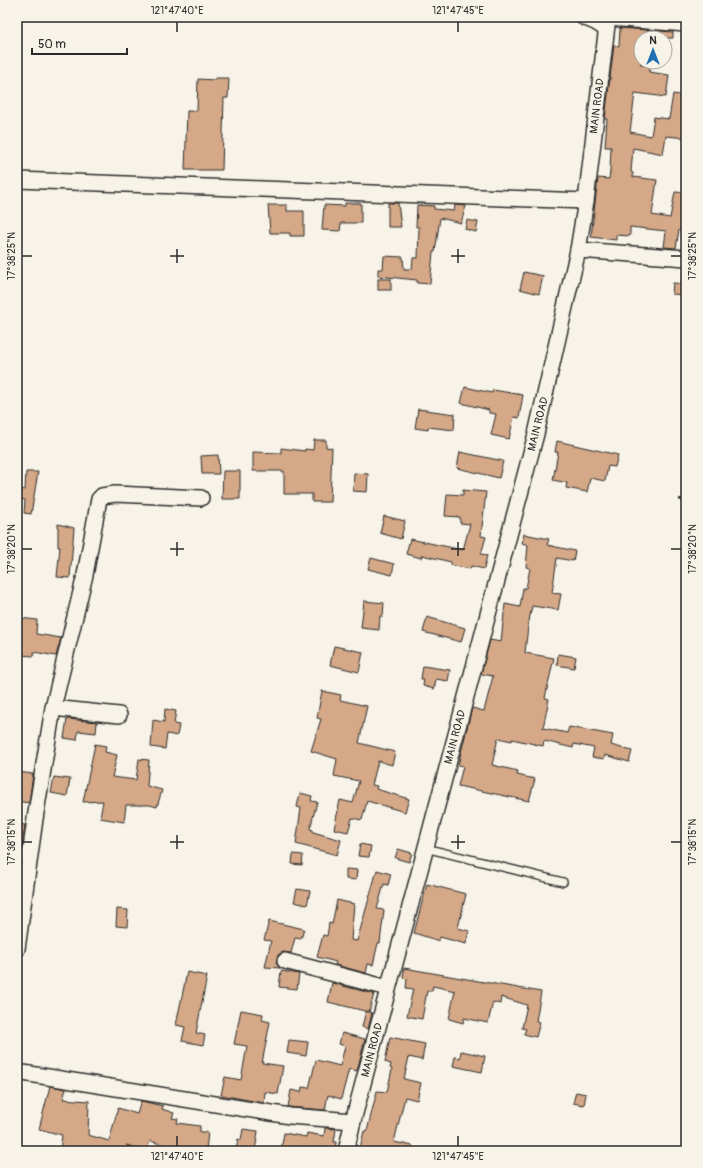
<svg xmlns="http://www.w3.org/2000/svg" width="703" height="1168" font-family="Pangolin,sans-serif">
<style>
.building{fill:#d5a887;stroke:#2b2b2b}
.lines{fill:none;stroke-linecap:round;stroke-linejoin:round}
.service-casing{stroke:#2b2b2b;stroke-width:10}
.minor-casing{stroke:#2b2b2b;stroke-width:18}
.path{stroke:#2b2b2b;stroke-width:2.5;stroke-dasharray:4 3;stroke-linecap:butt}
.service{stroke:#f7f3e8;stroke-width:7}
.minor{stroke:#f7f3e8;stroke-width:15}
.ticks{fill:none;stroke:#2b2b2b;stroke-width:1.5}
.labels{text-anchor:middle;dominant-baseline:central;stroke-width:4;stroke-linejoin:round;paint-order:stroke}
.street-label{font-size:11px;fill:#2b2b2b;stroke:#f7f3e8}
.neatline{fill:none;stroke:#2b2b2b;stroke-width:1.5}
.ticks-label{font-size:10px;text-anchor:middle;fill:#2b2b2b}
</style>
<rect width="100%" height="100%" fill="#f7f3e8"/>
<filter id="ink" filterUnits="userSpaceOnUse"><feTurbulence type="fractalNoise" baseFrequency=".025" numOctaves="2"/><feDisplacementMap in="SourceGraphic" scale="8" xChannelSelector="R" yChannelSelector="G"/><feConvolveMatrix kernelMatrix="1 2 1 2 8 2 1 2 1" color-interpolation-filters="sRGB"/></filter>
<g filter="url(#ink)">
<g class="building">
<polygon points="620,28 673,32 673,38 641,38 641,65 650,66 649,72 669,75 666,97 635,93 630,132 651,136 654,117 669,119 673,94 686,96 686,138 666,136 663,154 633,148 631,172 633,173 633,177 657,180 652,215 670,218 675,192 686,193 686,231 679,230 676,248 664,247 666,231 630,227 630,236 616,235 616,240 591,237 598,178 609,179 610,171 611,147 605,147 607,119 605,119 614,45 619,46"/>
<polygon points="215,78 229,78 228,98 224,98 222,170 185,170 187,111 197,111 198,79 215,80"/>
<polygon points="345,203 361,203 361,223 341,223 340,231 322,230 324,205 345,206"/>
<polygon points="388,203 398,203 401,227 388,227"/>
<polygon points="268,205 287,205 287,211 304,211 304,236 290,236 290,233 270,233"/>
<polygon points="417,205 434,206 434,209 454,211 455,205 466,206 461,223 440,218 435,252 433,252 430,284 417,283 417,280 378,276 378,269 383,269 384,256 403,257 404,269 412,269 413,258 418,258 419,227 416,227"/>
<polygon points="467,220 478,222 476,232 465,229"/>
<polygon points="524,272 543,276 539,294 520,289"/>
<rect x="378" y="279" width="13" height="11"/>
<polygon points="673,283 685,284 684,295 672,294"/>
<polygon points="465,387 492,393 493,390 523,395 519,418 514,417 509,439 491,435 496,414 489,413 489,410 461,403"/>
<polygon points="418,409 455,414 454,430 428,427 428,430 415,428"/>
<polygon points="314,440 326,440 326,447 332,448 330,502 312,502 312,494 284,494 284,471 253,471 253,452 281,453 281,448 305,451 305,449 313,450"/>
<polygon points="557,441 618,455 615,467 608,466 605,481 590,478 587,492 566,488 567,483 553,480 558,452 555,452"/>
<polygon points="460,452 503,461 499,478 457,468"/>
<polygon points="218,455 219,474 202,474 201,456"/>
<polygon points="223,471 240,471 240,499 222,499"/>
<polygon points="26,472 38,472 31,514 24,513 25,500 18,499 20,489 25,490"/>
<polygon points="354,473 368,474 367,492 353,491"/>
<polygon points="463,490 486,492 481,536 486,537 481,554 487,555 484,569 471,566 470,569 450,565 451,562 422,555 421,558 406,554 410,539 463,550 470,524 460,523 460,517 445,516 447,494 463,495"/>
<polygon points="384,516 405,521 401,539 380,533"/>
<polygon points="58,524 74,528 70,578 57,577 60,547 58,547"/>
<polygon points="524,534 549,539 547,545 575,551 573,561 557,558 552,593 561,594 558,610 532,606 528,626 525,653 554,658 545,698 549,699 543,728 567,733 569,727 613,735 611,745 632,751 629,762 605,755 604,759 592,757 594,748 574,744 573,748 544,741 543,746 512,739 512,741 498,738 492,765 518,771 517,775 535,779 529,801 458,786 463,766 458,765 472,708 484,711 493,676 481,674 490,640 501,642 505,604 520,607 523,588 526,588 530,568 526,567 528,545 522,543"/>
<polygon points="371,558 394,564 392,575 368,569"/>
<polygon points="364,601 384,603 383,616 380,616 379,630 361,628"/>
<polygon points="427,617 465,628 461,642 423,632"/>
<polygon points="20,618 37,620 36,634 61,638 56,656 34,652 34,656 17,655"/>
<polygon points="334,646 363,652 359,672 330,665"/>
<polygon points="558,654 576,657 574,668 557,665"/>
<polygon points="423,666 450,670 448,681 436,679 434,689 423,686 424,679 421,679"/>
<polygon points="322,691 341,695 340,700 367,706 359,743 395,752 392,765 378,761 372,785 377,786 376,789 409,799 405,812 367,801 362,820 352,818 348,832 334,829 340,800 353,803 359,781 334,776 337,759 311,751 321,719 317,718"/>
<polygon points="165,709 176,711 174,724 179,725 177,736 167,734 165,749 151,747 153,720 164,722"/>
<polygon points="67,719 97,722 96,733 78,731 77,740 64,738"/>
<polygon points="95,744 106,746 105,752 117,755 112,777 136,780 139,759 149,760 147,786 162,790 157,807 150,805 126,805 124,822 100,818 103,801 83,802"/>
<polygon points="17,772 33,774 29,803 17,801"/>
<polygon points="54,777 70,779 67,796 51,793"/>
<polygon points="300,793 312,796 311,801 317,802 310,829 313,830 313,832 341,840 337,855 296,844 301,808 297,807"/>
<polygon points="17,824 25,825 20,860 17,860"/>
<polygon points="360,844 371,846 369,857 358,856"/>
<polygon points="398,849 412,853 409,862 395,858"/>
<polygon points="293,854 303,855 302,865 292,864"/>
<polygon points="346,869 357,870 356,880 346,879"/>
<polygon points="377,870 391,874 388,885 384,884 377,909 384,910 380,943 378,943 373,965 368,964 366,973 335,965 336,962 317,957 323,935 327,936 329,923 332,924 337,900 354,904 351,940 357,941"/>
<polygon points="427,884 466,894 458,928 469,931 466,944 440,937 439,941 414,933"/>
<polygon points="297,889 310,891 307,905 294,902"/>
<polygon points="117,909 128,910 127,927 116,926"/>
<polygon points="269,921 304,929 301,939 295,938 291,953 283,952 278,955 276,963 280,968 265,967 271,941 264,940"/>
<polygon points="404,968 541,992 536,1021 540,1022 536,1037 524,1034 526,1029 522,1028 527,1005 501,997 500,1004 493,1002 488,1023 464,1018 463,1023 449,1019 455,991 433,986 432,991 427,991 422,1019 407,1016 413,989 406,988 407,979 403,978"/>
<polygon points="281,971 299,974 297,989 279,987"/>
<polygon points="187,972 207,976 196,1033 205,1035 203,1045 182,1041 185,1027 176,1025"/>
<polygon points="332,983 374,994 369,1012 328,1002"/>
<polygon points="241,1010 263,1014 262,1020 270,1022 262,1063 283,1066 278,1094 265,1092 264,1103 221,1095 225,1077 241,1080 247,1046 234,1044"/>
<polygon points="366,1011 372,1013 368,1029 362,1027"/>
<polygon points="342,1033 365,1039 357,1071 349,1069 341,1099 328,1095 325,1110 288,1107 291,1090 301,1092 302,1087 309,1088 316,1060 340,1066 345,1046 339,1044"/>
<polygon points="390,1037 425,1044 422,1060 409,1057 404,1079 421,1083 417,1100 405,1097 394,1142 413,1146 412,1151 374,1151 360,1148 364,1131 367,1131 377,1091 387,1092 392,1069 390,1068 391,1064 385,1062"/>
<polygon points="289,1040 308,1042 306,1056 287,1053"/>
<polygon points="461,1051 485,1056 482,1072 453,1066 455,1057 460,1058"/>
<polygon points="50,1086 66,1089 63,1099 89,1101 88,1135 109,1141 118,1108 137,1114 141,1101 163,1106 162,1109 174,1113 172,1118 178,1119 177,1123 200,1126 200,1132 208,1132 206,1151 178,1151 178,1149 150,1141 147,1151 126,1145 133,1148 133,1151 60,1151 62,1135 39,1129"/>
<polygon points="576,1092 586,1094 584,1105 573,1103"/>
<polygon points="325,1128 336,1129 334,1142 336,1142 335,1151 281,1151 284,1133 306,1137 307,1133 324,1136"/>
<polygon points="243,1129 258,1131 255,1151 236,1151 238,1139 241,1140"/>
</g>
<g class="lines">
<defs>
<polyline id="service" points="425,848 563,882"/>
<g id="minor">
<polyline points="583,17 595,22 606,29"/>
<polyline points="608,18 686,24"/>
<polyline points="17,180 586,201"/>
<polyline points="578,250 686,258"/>
<polyline points="53,708 85,575 99,499 102,496 115,494 201,498"/>
<polyline points="17,949 35,819 53,708 119,715"/>
<polyline points="285,961 388,988"/>
<polyline points="17,1072 290,1116 353,1121 536,434 578,250 586,201 608,17"/>
<polyline points="346,1151 353,1121"/>
</g>
</defs>
<use href="#service" class="service-casing"/>
<use href="#minor" class="minor-casing"/>
<polyline class="path" points="679,499 686,501"/>
<use href="#service" class="service"/>
<use href="#minor" class="minor"/>
</g>
</g>
<path class="ticks" d="M 177,22 L 177,32M 458,22 L 458,32M 177,249 L 177,263M 458,249 L 458,263M 22,256 L 32,256M 170,256 L 184,256M 451,256 L 465,256M 671,256 L 681,256M 177,542 L 177,556M 458,542 L 458,556M 22,549 L 32,549M 170,549 L 184,549M 451,549 L 465,549M 671,549 L 681,549M 177,835 L 177,849M 458,835 L 458,849M 22,842 L 32,842M 170,842 L 184,842M 451,842 L 465,842M 671,842 L 681,842M 177,1136 L 177,1146M 458,1136 L 458,1146"/>
<g class="labels">
<g class="street-label">
<text transform="translate(597 106) rotate(-83)">MAIN ROAD</text>
<text transform="translate(538 424) rotate(-76)">MAIN ROAD</text>
<text transform="translate(455 737) rotate(-75)">MAIN ROAD</text>
<text transform="translate(372 1050) rotate(-75)">MAIN ROAD</text>
</g>
</g>
<rect width="703" height="1168" fill="none" stroke="#f7f3e8" stroke-width="44"/>
<g transform="translate(653 50)"><circle r="19" fill="#f7f3e8" stroke="#a5a39c"/>
<path d="M0-3L7 15L0 10L-7 15Z" fill="#1f6fb2"/>
<text y="-6" font-size="11" font-weight="bold" text-anchor="middle" fill="#2b2b2b">N</text>
</g>
<path d="M32 48v6h95v-6" fill="none" stroke="#2b2b2b" stroke-width="2"/>
<text x="38" y="48" font-size="12" fill="#2b2b2b" stroke="#f7f3e8" stroke-width="3" paint-order="stroke">50 m</text>
<rect x="22" y="22" width="659" height="1124" class="neatline"/>
<g class="ticks-label">
<text x="177" y="14">121°47'40"E</text>
<text x="458" y="14">121°47'45"E</text>
<text transform="translate(11 256) rotate(-90)" y="4">17°38'25"N</text>
<text transform="translate(692 256) rotate(-90)" y="4">17°38'25"N</text>
<text transform="translate(11 549) rotate(-90)" y="4">17°38'20"N</text>
<text transform="translate(692 549) rotate(-90)" y="4">17°38'20"N</text>
<text transform="translate(11 842) rotate(-90)" y="4">17°38'15"N</text>
<text transform="translate(692 842) rotate(-90)" y="4">17°38'15"N</text>
<text x="177" y="1160">121°47'40"E</text>
<text x="458" y="1160">121°47'45"E</text>
</g>
</svg>
